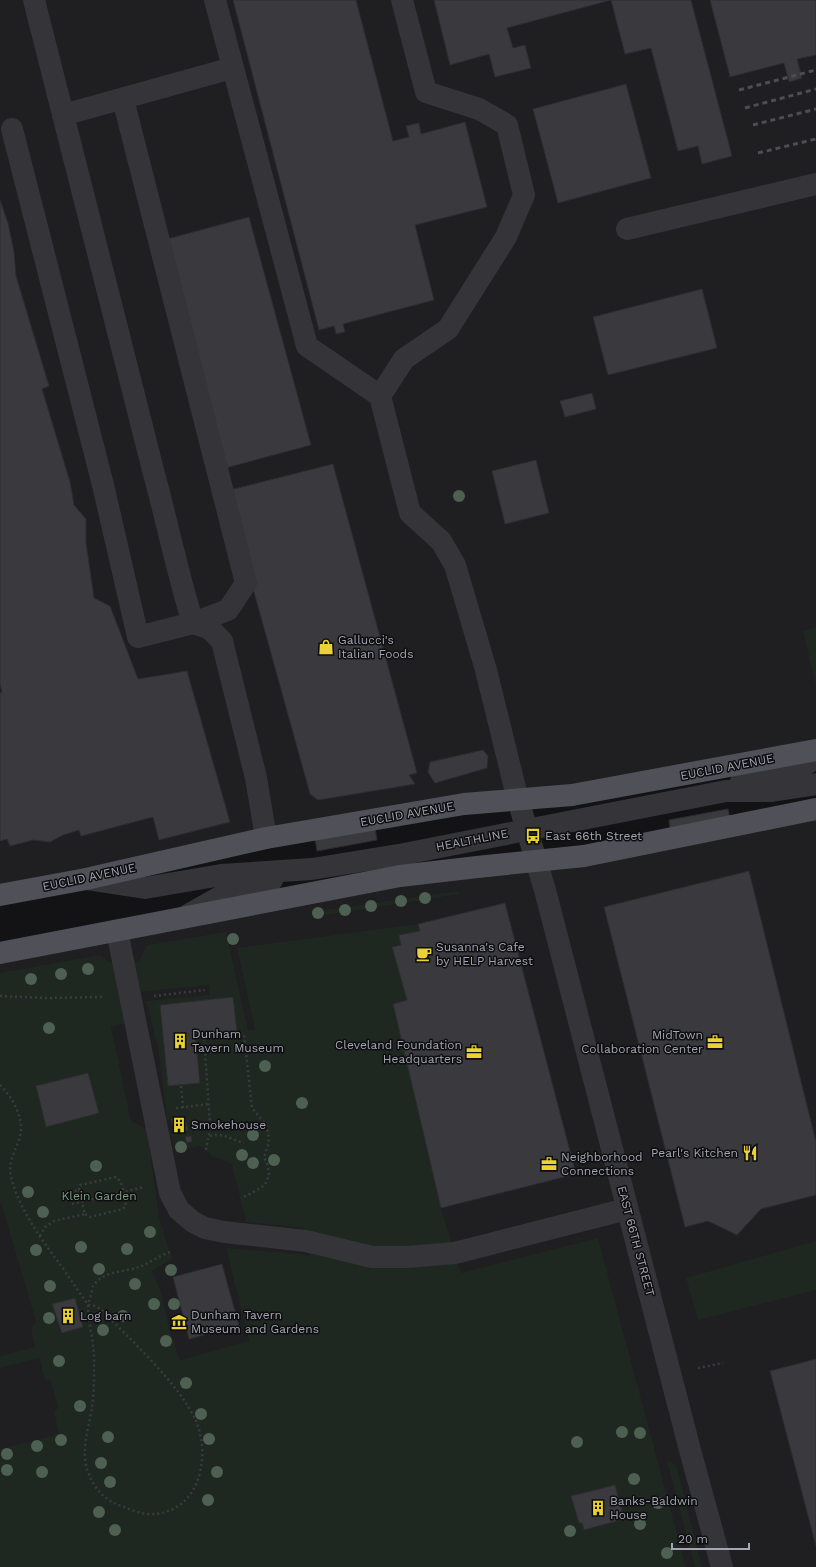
<svg xmlns="http://www.w3.org/2000/svg" width="816" height="1567" font-family="'Work Sans',sans-serif">
<style>
.built{fill:#1f1e21}
.green{fill:#1f2721;fill-rule:evenodd}
.building{fill:#3a3a3e;stroke:#2d2c30}
.lines{fill:none;stroke-linecap:round;stroke-linejoin:round}
.path{stroke:#3a3a40;stroke-width:2.5;stroke-dasharray:2 3;stroke-linecap:butt}
.minor{stroke:#343439;stroke-width:22}
.major{stroke:#505058;stroke-width:22}
.rail{stroke:#4d4d54;stroke-width:3;stroke-dasharray:5 4;stroke-linecap:butt}
.tree{fill:#4d6052}
.labels{text-anchor:middle;dominant-baseline:central;stroke-width:3;stroke-linejoin:round;paint-order:stroke}
.poi-label{font-size:12px;fill:#a4a6b4;stroke:#0e0d0f;text-anchor:start}
.street-label{font-size:12px;fill:#a4a6b4;stroke:#0e0d0f}
.park-label{font-size:12px;fill:#7c9f85;stroke:#0e0d0f}
</style>
<rect width="100%" height="100%" fill="#131214"/>
<g class="built">
<polygon points="0,0 816,0 816,750 0,895"/>
<polygon points="816,808 816,1567 0,1567 0,953"/>
</g>
<g class="green">
<polygon points="816,627 816,686 803,631"/>
<polygon points="458,891 460,894 313,917 312,912"/>
<path d="M 418,924 L 420,931 L 401,945 L 392,947 L 407,1000 L 393,1004 L 441,1208 L 461,1273 L 598,1238 L 686,1567 L 0,1567 L 0,1449 L 59,1434 L 54,1412 L 58,1408 L 51,1381 L 45,1380 L 39,1358 L 0,1368 L 0,1356 L 35,1347 L 31,1329 L 36,1322 L 1,1202 L 0,1202 L 0,973 L 99,955 L 118,967 L 126,1023 L 111,1027 L 131,1121 L 147,1129 L 159,1217 L 172,1259 L 152,1271 L 162,1295 L 169,1328 L 180,1360 L 249,1341 L 226,1248 L 310,1255 L 303,1228 L 246,1222 L 232,1164 L 211,1156 L 206,1150 L 199,1146 L 176,1152 L 170,1134 L 188,1130 L 185,1117 L 167,1120 L 159,1052 L 146,1001 L 209,995 L 210,985 L 138,992 L 132,963 L 139,961 L 147,945 L 226,932 L 248,1030 L 255,1030 L 237,948 ZM 233,997 L 237,1031 L 195,1034 L 200,1083 L 168,1086 L 160,1005 Z"/>
<polygon points="816,1241 816,1290 698,1320 686,1278"/>
<polygon points="667,1461 675,1464 678,1471 702,1567 695,1567"/>
</g>
<g class="building">
<polygon points="233,0 356,0 393,141 409,137 406,126 419,123 421,134 465,122 487,207 415,225 434,300 343,324 345,332 336,334 334,326 319,330"/>
<polygon points="434,0 691,0 732,156 702,164 698,146 678,151 651,48 625,54 611,0 507,28 513,48 525,45 531,68 495,77 489,54 450,65"/>
<polygon points="710,0 816,0 816,55 797,59 802,78 789,82 784,63 730,77"/>
<polygon points="626,84 651,178 558,203 533,109"/>
<polygon points="0,200 8,223 14,252 16,276 49,386 42,389 70,482 74,505 86,519 86,543 94,598 110,606 138,679 187,671 230,822 159,840 153,817 81,836 79,830 63,835 50,842 33,840 10,846 7,839 0,841 0,693 2,692 0,684"/>
<polygon points="249,217 311,445 222,469 160,241"/>
<polygon points="702,289 717,348 608,375 593,317"/>
<polygon points="592,393 596,409 565,417 560,401"/>
<polygon points="536,460 549,513 505,524 492,471"/>
<polygon points="333,464 417,773 409,775 415,784 318,800 310,794 226,491"/>
<polygon points="483,750 488,756 487,768 435,783 428,772 430,762"/>
<polygon points="728,809 730,819 670,828 669,820"/>
<polygon points="375,828 377,840 317,851 315,838"/>
<polygon points="749,871 816,1142 816,1195 761,1209 737,1235 708,1221 685,1227 604,907"/>
<polygon points="505,903 576,1174 441,1208 393,1004 407,1000 392,947 401,945 399,935 420,931 418,924"/>
<polygon points="233,997 237,1031 195,1034 200,1083 168,1086 160,1005"/>
<polygon points="88,1073 99,1113 46,1127 36,1086"/>
<polygon points="185,1117 188,1130 174,1133 171,1119"/>
<polygon points="191,1136 192,1141 187,1143 185,1137"/>
<polygon points="222,1264 239,1326 189,1339 173,1277"/>
<polygon points="75,1298 83,1327 62,1333 52,1304"/>
<polygon points="816,1359 816,1546 770,1371"/>
<polygon points="615,1485 624,1519 584,1530 582,1523 579,1523 571,1496"/>
</g>
<g class="lines">
<g class="path">
<polyline points="0,996 46,998 105,997"/>
<polyline points="154,996 205,990"/>
<path d="M 0,1085 C 13,1098 26,1120 19,1140 C 14,1153 8,1163 11,1177 C 20,1211 42,1240 62,1267 C 71,1280 79,1292 88,1305 L 95,1306 L 101,1309 C 130,1340 179,1383 196,1421 C 212,1459 198,1516 148,1514 C 141,1514 131,1510 124,1507 C 106,1501 95,1491 88,1472 C 80,1450 89,1428 92,1407 C 94,1394 94,1380 94,1366 C 95,1346 89,1327 88,1307 C 88,1303 90,1299 91,1295 C 92,1292 92,1288 93,1286 C 102,1271 125,1272 139,1267 C 149,1263 159,1256 170,1252"/>
<polyline points="181,1086 183,1108"/>
<polyline points="176,1108 209,1104"/>
<path d="M 210,1136 C 222,1132 232,1140 244,1143"/>
<path d="M 206,1150 C 207,1141 210,1134 210,1124 L 204,1037 L 244,1034 L 252,1108 L 266,1125 L 268,1132 L 269,1143 L 264,1157 L 268,1166 L 269,1175 L 265,1185 L 252,1193 L 241,1198"/>
<path d="M 79,1190 L 80,1185 L 116,1177 C 124,1183 124,1195 126,1205 L 123,1209 L 90,1217 L 85,1214"/>
<polyline points="72,1204 144,1187"/>
<polyline points="40,1236 45,1227 54,1221 85,1214 79,1190 64,1193"/>
<polyline points="698,1368 723,1363"/>
</g>
<g class="minor">
<path d="M 34,0 C 74,156 112,313 153,470 C 167,521 177,572 193,623"/>
<polyline points="215,0 307,346 380,396 410,513 441,541 455,565 486,670 518,800 545,890 690,1450 722,1567"/>
<polyline points="63,115 232,68"/>
<polyline points="12,129 103,485 138,637 193,623 228,610 246,583 123,99"/>
<polyline points="627,229 816,184"/>
<polyline points="380,396 404,359 448,329 506,237 524,195 507,125 479,109 426,92 402,0"/>
<polyline points="193,623 210,629 222,641 256,778 266,838"/>
<polyline points="740,784 748,780 801,768 816,757"/>
<polyline points="86,879 145,888 221,875 312,869 404,854 726,791 772,791 816,784"/>
<polyline points="186,916 225,894 272,880"/>
<polyline points="117,931 170,1193 179,1210 193,1222 205,1228 224,1232 306,1241 372,1257 407,1257 455,1253 627,1209"/>
</g>
<g class="major">
<polyline points="0,895 86,879 266,838 464,804 572,795 816,750"/>
<polyline points="0,953 400,876 477,867 584,856 816,809"/>
</g>
<g class="rail">
<polyline points="739,90 816,70"/>
<polyline points="745,108 816,89"/>
<polyline points="753,125 816,109"/>
<polyline points="758,153 816,139"/>
</g>
</g>
<g class="tree">
<circle cx="459" cy="496" r="6"/>
<circle cx="425" cy="898" r="6"/>
<circle cx="401" cy="901" r="6"/>
<circle cx="371" cy="906" r="6"/>
<circle cx="345" cy="910" r="6"/>
<circle cx="318" cy="913" r="6"/>
<circle cx="233" cy="939" r="6"/>
<circle cx="88" cy="969" r="6"/>
<circle cx="61" cy="974" r="6"/>
<circle cx="31" cy="979" r="6"/>
<circle cx="49" cy="1028" r="6"/>
<circle cx="265" cy="1066" r="6"/>
<circle cx="302" cy="1103" r="6"/>
<circle cx="253" cy="1135" r="6"/>
<circle cx="181" cy="1147" r="6"/>
<circle cx="242" cy="1155" r="6"/>
<circle cx="274" cy="1160" r="6"/>
<circle cx="253" cy="1163" r="6"/>
<circle cx="96" cy="1166" r="6"/>
<circle cx="28" cy="1192" r="6"/>
<circle cx="43" cy="1212" r="6"/>
<circle cx="150" cy="1232" r="6"/>
<circle cx="81" cy="1247" r="6"/>
<circle cx="127" cy="1249" r="6"/>
<circle cx="36" cy="1250" r="6"/>
<circle cx="99" cy="1269" r="6"/>
<circle cx="171" cy="1270" r="6"/>
<circle cx="135" cy="1284" r="6"/>
<circle cx="50" cy="1286" r="6"/>
<circle cx="154" cy="1304" r="6"/>
<circle cx="174" cy="1304" r="6"/>
<circle cx="123" cy="1316" r="6"/>
<circle cx="49" cy="1318" r="6"/>
<circle cx="103" cy="1330" r="6"/>
<circle cx="166" cy="1341" r="6"/>
<circle cx="59" cy="1361" r="6"/>
<circle cx="186" cy="1383" r="6"/>
<circle cx="80" cy="1406" r="6"/>
<circle cx="201" cy="1414" r="6"/>
<circle cx="622" cy="1432" r="6"/>
<circle cx="640" cy="1433" r="6"/>
<circle cx="108" cy="1437" r="6"/>
<circle cx="209" cy="1439" r="6"/>
<circle cx="61" cy="1440" r="6"/>
<circle cx="577" cy="1442" r="6"/>
<circle cx="37" cy="1446" r="6"/>
<circle cx="7" cy="1454" r="6"/>
<circle cx="101" cy="1463" r="6"/>
<circle cx="7" cy="1470" r="6"/>
<circle cx="42" cy="1472" r="6"/>
<circle cx="217" cy="1472" r="6"/>
<circle cx="634" cy="1479" r="6"/>
<circle cx="110" cy="1482" r="6"/>
<circle cx="208" cy="1500" r="6"/>
<circle cx="658" cy="1503" r="6"/>
<circle cx="99" cy="1512" r="6"/>
<circle cx="640" cy="1524" r="6"/>
<circle cx="115" cy="1530" r="6"/>
<circle cx="570" cy="1531" r="6"/>
<circle cx="667" cy="1553" r="6"/>
</g>
<defs>
<symbol id="shop-bare" viewBox="-9 -9 18 18"><path d="M-5-2.5h2.3a2.7 3.5 0 0 1 5.4 0H5L5.5 6h-11ZM-1.5-2.5h3a1.5 2.3 0 0 0-3 0Z" fill="#ebd234" stroke="#0e0d0f" stroke-width="2.5" paint-order="stroke"/></symbol>
<symbol id="bus-bare" viewBox="-9 -9 18 18"><path d="M-5-6H5V4H4V6H2V4H-2V6H-4V4H-5ZM-3.5-4V0h7V-4ZM-3.5 1.2v1.5H-2V1.2ZM2 1.2v1.5H3.5V1.2Z" fill="#ebd234" stroke="#0e0d0f" stroke-width="2.5" paint-order="stroke"/></symbol>
<symbol id="cafe-bare" viewBox="-9 -9 18 18"><path d="M-5.5-4.5H6V0H3Q3 3.5 0 3.5H-2.5Q-5.5 3.5-5.5 0ZM3-3.2v2h1.7v-2ZM-6 4.5H4V6H-6Z" fill="#ebd234" stroke="#0e0d0f" stroke-width="2.5" paint-order="stroke"/></symbol>
<symbol id="building-bare" viewBox="-9 -9 18 18"><path d="M-4-6H4V6H1V3H-1V6H-4ZM-2.5-4.3h1.7v1.8h-1.7ZM.8-4.3h1.7v1.8H.8ZM-2.5-1h1.7V.8h-1.7ZM.8-1h1.7V.8H.8Z" fill="#ebd234" stroke="#0e0d0f" stroke-width="2.5" paint-order="stroke"/></symbol>
<symbol id="office-bare" viewBox="-9 -9 18 18"><path d="M-6-3h4V-5.5h4V-3h4V5H-6ZM-1-4.5V-3h2v-1.5ZM-6 0V1H6V0Z" fill="#ebd234" stroke="#0e0d0f" stroke-width="2.5" paint-order="stroke"/></symbol>
<symbol id="restaurant-bare" viewBox="-9 -9 18 18"><path d="M-5-6h1v4h1v-4h1v4h1v-4h1v5L-1.5 .5V6h-2V.5L-5-1ZM5-6V6H3V1.5H1.5Q1.5-4 5-6Z" fill="#ebd234" stroke="#0e0d0f" stroke-width="2.5" paint-order="stroke"/></symbol>
<symbol id="museum-bare" viewBox="-9 -9 18 18"><path d="M0-6L6-3V-2H-6V-3ZM-5-1h2V3h-2ZM-1-1h2V3h-2ZM3-1h2V3H3ZM-6 4H6V6H-6Z" fill="#ebd234" stroke="#0e0d0f" stroke-width="2.5" paint-order="stroke"/></symbol>
</defs>
<g fill-rule="evenodd">
<use href="#shop-bare" x="315" y="636" width="22" height="22"/>
<use href="#bus-bare" x="522" y="825" width="22" height="22"/>
<use href="#cafe-bare" x="413" y="943" width="22" height="22"/>
<use href="#building-bare" x="169" y="1030" width="22" height="22"/>
<use href="#office-bare" x="704" y="1031" width="22" height="22"/>
<use href="#office-bare" x="463" y="1041" width="22" height="22"/>
<use href="#building-bare" x="168" y="1114" width="22" height="22"/>
<use href="#restaurant-bare" x="739" y="1142" width="22" height="22"/>
<use href="#office-bare" x="538" y="1153" width="22" height="22"/>
<use href="#building-bare" x="57" y="1305" width="22" height="22"/>
<use href="#museum-bare" x="168" y="1311" width="22" height="22"/>
<use href="#building-bare" x="587" y="1497" width="22" height="22"/>
</g>
<g class="labels">
<g class="poi-label">
<text x="338" y="640">Gallucci's<tspan x="338" dy="14">Italian Foods</tspan></text>
<text x="545" y="836">East 66th Street</text>
<text x="436" y="947">Susanna's Cafe<tspan x="436" dy="14">by HELP Harvest</tspan></text>
<text x="192" y="1034">Dunham<tspan x="192" dy="14">Tavern Museum</tspan></text>
<text x="703" y="1035" text-anchor="end">MidTown<tspan x="703" dy="14">Collaboration Center</tspan></text>
<text x="462" y="1045" text-anchor="end">Cleveland Foundation<tspan x="462" dy="14">Headquarters</tspan></text>
<text x="191" y="1125">Smokehouse</text>
<text x="738" y="1153" text-anchor="end">Pearl's Kitchen</text>
<text x="561" y="1157">Neighborhood<tspan x="561" dy="14">Connections</tspan></text>
<text x="191" y="1315">Dunham Tavern<tspan x="191" dy="14">Museum and Gardens</tspan></text>
<text x="80" y="1316">Log barn</text>
<text x="610" y="1501">Banks-Baldwin<tspan x="610" dy="14">House</tspan></text>
</g>
<g class="street-label">
<text transform="translate(727 767) rotate(-11)">EUCLID AVENUE</text>
<text transform="translate(407 814) rotate(-10)">EUCLID AVENUE</text>
<text transform="translate(472 840) rotate(-11)">HEALTHLINE</text>
<text transform="translate(89 877) rotate(-12)">EUCLID AVENUE</text>
<text transform="translate(636 1241) rotate(75)">EAST 66TH STREET</text>
</g>
<g class="park-label">
<text x="99" y="1196">Klein Garden</text>
</g>
</g>
<path d="M672 1543v6h77v-6" fill="none" stroke="#a4a6b4" stroke-width="2"/>
<text x="678" y="1543" font-size="12" fill="#a4a6b4" stroke="#0e0d0f" stroke-width="3" paint-order="stroke">20 m</text>
</svg>
